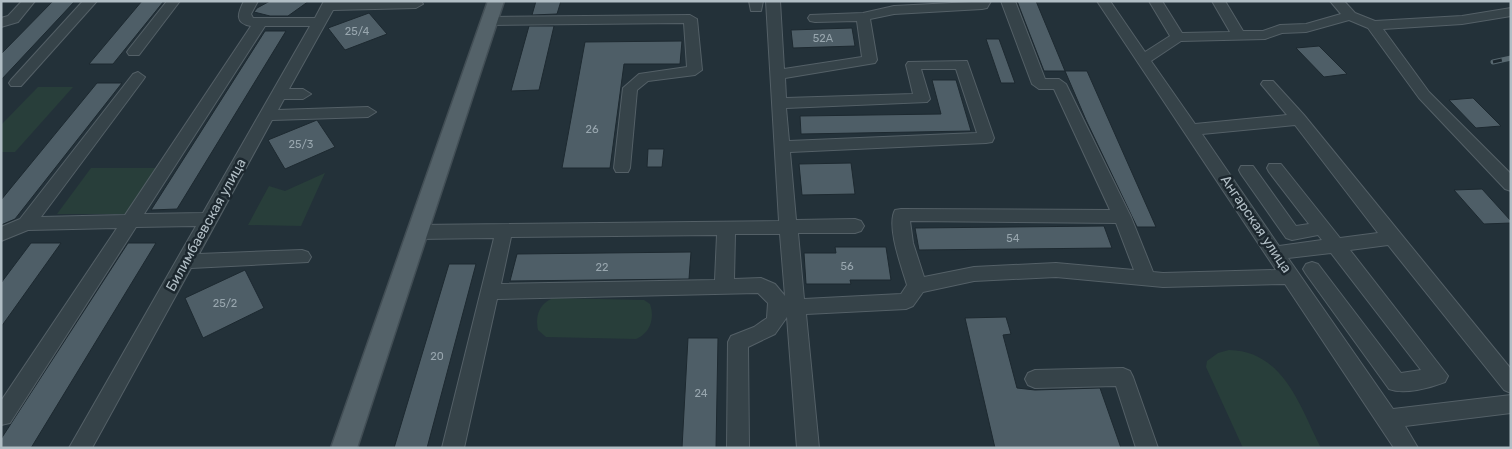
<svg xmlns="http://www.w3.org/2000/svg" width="1512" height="449" font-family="Rubik,sans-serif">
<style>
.green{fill:#283e3a}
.building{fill:#4e5e67;stroke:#1d2930}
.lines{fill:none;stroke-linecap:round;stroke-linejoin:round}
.minor-casing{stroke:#546067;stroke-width:2}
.major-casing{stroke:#424e55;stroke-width:3}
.minor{fill:#364349;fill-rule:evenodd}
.major{fill:#546269;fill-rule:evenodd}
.rail-casing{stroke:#586870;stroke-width:5}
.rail{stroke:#1c272e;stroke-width:3;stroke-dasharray:9;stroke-linecap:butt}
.labels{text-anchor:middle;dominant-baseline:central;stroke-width:5;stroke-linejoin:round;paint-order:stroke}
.number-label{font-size:11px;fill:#98a6ae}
.street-label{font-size:14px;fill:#b1bec5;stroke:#1c272e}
</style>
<rect width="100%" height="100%" fill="#233139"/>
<g class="green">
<polygon points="38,87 73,87 15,152 1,152 1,125"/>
<polygon points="91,168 158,168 127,214 57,214"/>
<polygon points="325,173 301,226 248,225 269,186 285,191"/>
<path d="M 553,298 L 644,300 L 650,304 C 655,319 650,333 636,339 L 546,337 L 538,330 C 535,316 539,304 553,298 Z"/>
<path d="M 1229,350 C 1284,351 1300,407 1321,448 L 1243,448 L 1206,367 L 1207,361 L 1218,353 Z"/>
</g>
<g class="building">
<polygon points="53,1 75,1 1,80 1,54"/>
<polygon points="142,1 164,1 113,64 89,64"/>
<polygon points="270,1 309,1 288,16 270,16 254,12 257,8"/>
<polygon points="536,1 561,1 557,14 532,15"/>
<polygon points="1017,1 1036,1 1065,71 1044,71"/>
<polygon points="369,13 387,34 345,50 328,28"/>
<polygon points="529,26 554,26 539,90 511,91"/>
<polygon points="852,28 855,46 793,48 791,30"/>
<polygon points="265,31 286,31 177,209 151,210"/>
<polygon points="986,39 999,39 1015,83 1001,83"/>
<polygon points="682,41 680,64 624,64 610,168 562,168 585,42"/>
<polygon points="1319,46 1347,74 1324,77 1296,48"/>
<polygon points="1065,71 1087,71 1156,227 1137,227 1086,120"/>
<polygon points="932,80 956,80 971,131 801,134 800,116 941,114"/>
<polygon points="97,83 122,83 15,219 1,225 1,200"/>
<polygon points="1473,98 1501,126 1476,128 1449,100"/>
<polygon points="317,120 335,147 285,169 268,140"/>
<polygon points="648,149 664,149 662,167 647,167"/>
<polygon points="851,163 855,194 802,195 799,164"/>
<polygon points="1482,189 1511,221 1511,223 1484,224 1454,190"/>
<polygon points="1104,226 1112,248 919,250 915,228"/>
<polygon points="31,243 61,243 1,327 1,283"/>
<polygon points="128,243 156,243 31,448 1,448 1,439"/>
<polygon points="835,247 886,247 891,280 850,280 851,284 806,284 804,253 836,253"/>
<polygon points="691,252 689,279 510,281 517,254"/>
<polygon points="449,264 476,264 427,448 394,448"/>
<polygon points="245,270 264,308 203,338 185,298"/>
<polygon points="1006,317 1011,334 1003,335 1017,388 1035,390 1100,388 1121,448 995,448 965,318"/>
<polygon points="688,338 718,338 716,448 682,448"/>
</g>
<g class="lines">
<defs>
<g id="minor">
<polygon points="22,1 35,1 18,22 1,27 1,18 8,16"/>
<polygon points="83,1 97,1 21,86 11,86 9,83 11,80"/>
<polygon points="167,1 180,1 139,55 129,55 127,52 129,49"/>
<path d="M 244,1 L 258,1 L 251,14 L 253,18 L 315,18 L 324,1 L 421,1 L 423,4 L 416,8 L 333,10 L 289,89 L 303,89 L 311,94 L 303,99 L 284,99 L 278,110 L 368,107 L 376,112 L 368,117 L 272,120 L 199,254 L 302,250 L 308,252 L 311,257 L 308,262 L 191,268 L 92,448 L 69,448 L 196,226 L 136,227 L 10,423 L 1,425 L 1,401 L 117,228 L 28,230 L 1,241 L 1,227 L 20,219 L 133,74 L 138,72 L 145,77 L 143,80 L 41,217 L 125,215 L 251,26 C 234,23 238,13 244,1 ZM 265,26 L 310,26 L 203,213 L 144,214 Z"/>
<polygon points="749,1 763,1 761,11 751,11"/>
<path d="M 766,1 L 780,1 L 784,69 L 862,57 L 857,21 L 815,22 L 810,21 L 808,18 L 810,15 L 863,13 L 894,6 L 991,1 L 987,8 L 982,9 L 894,14 L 870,19 L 877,60 L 875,63 L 785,78 L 786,98 L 913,94 L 906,65 L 908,62 L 967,61 L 994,138 L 992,142 L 986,143 L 790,152 L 796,220 L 855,219 L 861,221 L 864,226 L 861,231 L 855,233 L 798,233 L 804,299 L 901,294 L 907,285 C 902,268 886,226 895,210 L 901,209 L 1110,210 L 1054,89 L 1039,89 L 1032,84 L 1001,1 L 1015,1 L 1045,79 L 1059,79 L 1066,84 L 1131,217 L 1153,272 L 1163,273 L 1276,270 L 1097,1 L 1110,1 L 1145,52 L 1170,36 L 1149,1 L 1162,1 L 1182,33 L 1230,32 L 1212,1 L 1225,1 L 1243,31 L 1263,31 L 1280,25 L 1306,24 L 1341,14 L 1330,1 L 1344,1 L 1355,13 L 1375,21 L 1462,16 L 1511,8 L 1511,16 L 1462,24 L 1383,29 L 1429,92 L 1511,174 L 1511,191 L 1505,189 L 1419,98 L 1368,28 L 1349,20 L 1306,32 L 1282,33 L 1265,39 L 1181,41 L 1151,61 L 1195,124 L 1287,115 L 1261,84 L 1263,81 L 1273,81 L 1304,115 L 1511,369 L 1511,393 L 1504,390 L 1388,245 L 1350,250 L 1448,376 L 1445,382 C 1430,388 1404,395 1389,389 L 1306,274 L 1303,269 L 1306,264 L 1312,262 L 1318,264 L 1401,373 L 1421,370 L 1331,253 L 1288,258 L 1393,409 L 1511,395 L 1511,413 L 1405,426 L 1418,448 L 1394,448 L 1285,284 L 1163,287 L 1056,277 L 974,281 L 923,292 L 913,306 L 906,309 L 806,314 L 819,448 L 797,448 L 787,317 L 775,334 L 748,347 L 749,448 L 727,448 L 728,342 L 731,336 L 754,327 L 767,318 L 768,303 L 758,293 L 497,299 L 464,448 L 442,448 L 494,238 L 417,239 L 411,237 L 408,232 L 411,227 L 417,225 L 779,221 ZM 921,69 L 956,69 L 977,133 L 789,141 L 786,108 L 927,102 L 930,99 ZM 1295,125 L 1378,233 L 1340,238 L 1281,164 L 1269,164 L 1267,168 L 1269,172 L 1309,224 L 1296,226 L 1253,166 L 1241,166 L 1239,170 L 1241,174 L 1286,238 L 1292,240 L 1318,235 L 1322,240 L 1279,246 L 1202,134 ZM 910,221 L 1116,223 L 1134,270 L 1056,263 L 974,267 L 924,277 L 913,243 ZM 735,234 L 780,234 L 785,296 L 775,284 L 761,278 L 734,279 ZM 717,235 L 715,280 L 501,284 L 511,237 Z"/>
<polygon points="690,15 697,19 702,70 695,75 648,81 637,90 630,168 628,172 616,172 614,168 623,88 639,74 687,67 684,23 490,25 483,21 490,17"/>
<polygon points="1123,368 1130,371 1133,377 1158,448 1136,448 1116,386 1035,388 1028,385 1025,379 1028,373 1035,370"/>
</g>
<polygon id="major" points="488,1 504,1 357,448 331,448"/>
</defs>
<use href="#minor" class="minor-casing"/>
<use href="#major" class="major-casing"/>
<use href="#minor" class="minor"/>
<use href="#major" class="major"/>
<defs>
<polyline id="rail" points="1493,62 1511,58"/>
</defs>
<use href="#rail" class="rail-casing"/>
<use href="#rail" class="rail"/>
</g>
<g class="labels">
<g class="number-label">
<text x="357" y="31">25/4</text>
<text x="823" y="38">52А</text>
<text x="592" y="129">26</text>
<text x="301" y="144">25/3</text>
<text x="1013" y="238">54</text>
<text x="847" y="266">56</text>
<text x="602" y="267">22</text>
<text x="225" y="303">25/2</text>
<text x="437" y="356">20</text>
<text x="701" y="393">24</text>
</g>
<g class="street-label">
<text transform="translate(1256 224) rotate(56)">Ангарская улица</text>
<text transform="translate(206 225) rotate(-61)">Билимбаевская улица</text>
</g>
</g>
<rect width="1512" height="449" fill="none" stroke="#b1bec5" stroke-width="5"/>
</svg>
